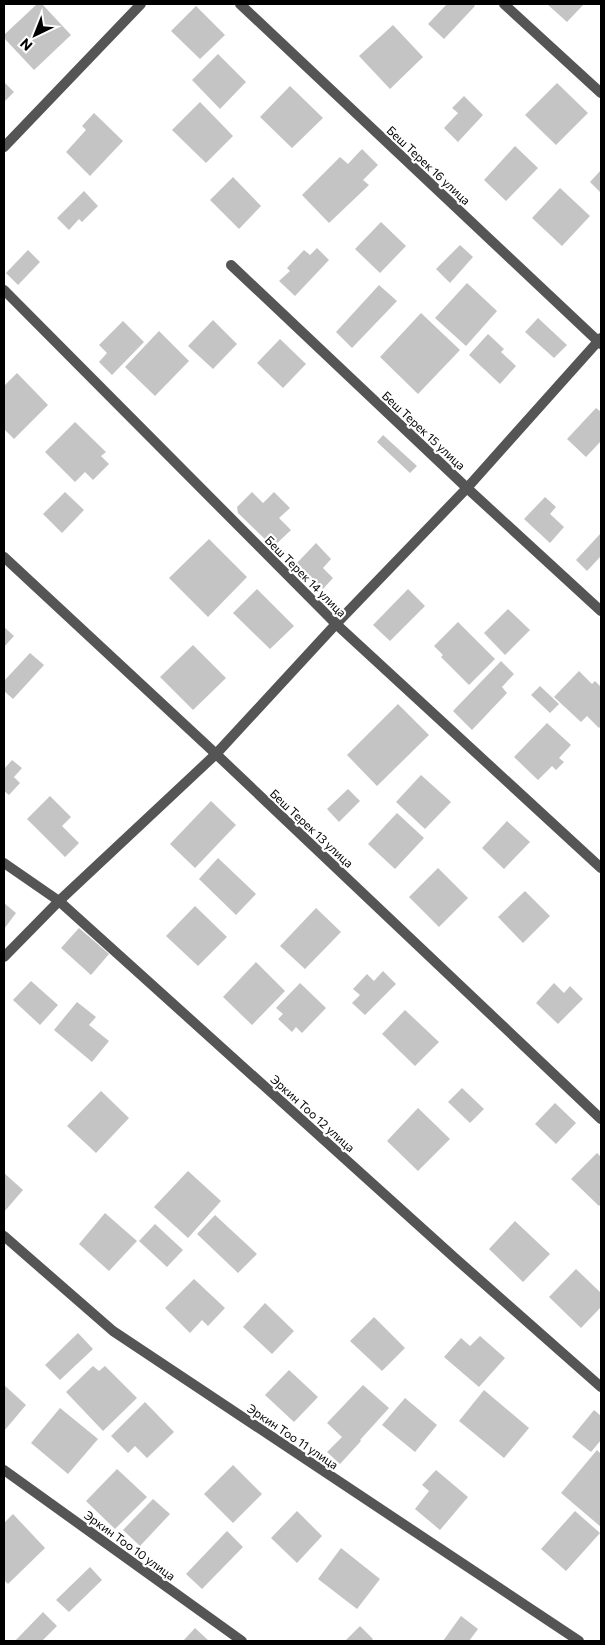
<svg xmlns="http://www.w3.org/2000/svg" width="605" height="1645" font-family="Commissioner,sans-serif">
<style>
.building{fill:#c4c4c4}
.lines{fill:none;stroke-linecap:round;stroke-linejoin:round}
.minor{stroke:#555;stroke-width:10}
.labels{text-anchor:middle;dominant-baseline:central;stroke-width:4.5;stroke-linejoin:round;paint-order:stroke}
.street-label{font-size:12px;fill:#000;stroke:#fff}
</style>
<rect width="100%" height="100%" fill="#fff"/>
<g class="building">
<polygon points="37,4 42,4 71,35 34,70 4,38 4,35"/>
<polygon points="447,4 473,4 475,6 444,39 428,24"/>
<polygon points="547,4 584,4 567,22"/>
<polygon points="196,6 225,35 200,59 171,31"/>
<polygon points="393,25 423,57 390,89 359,56"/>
<polygon points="218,54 246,82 220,109 192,80"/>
<polygon points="4,82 14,92 4,102"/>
<polygon points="557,83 588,113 556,145 525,115"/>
<polygon points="290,86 323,118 292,148 260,117"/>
<polygon points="464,96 483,115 458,142 444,128 458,113 452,108"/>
<polygon points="200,102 233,136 206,163 172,130"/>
<polygon points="94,113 123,141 90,176 66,152 86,130 82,126"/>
<polygon points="515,146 538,168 506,201 484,180"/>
<polygon points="362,149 378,165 363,180 369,185 329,223 302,195 340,157 348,164"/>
<polygon points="601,170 601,193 590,182"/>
<polygon points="233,177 261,206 239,229 210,200"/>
<polygon points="560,188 590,216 562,246 532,218"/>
<polygon points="84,191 98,206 82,222 79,219 69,230 57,218"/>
<polygon points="381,222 406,246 380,273 355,249"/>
<polygon points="460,245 473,257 450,283 436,269"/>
<polygon points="317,248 329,260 295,296 279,281 290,271 287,268 304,250 310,255"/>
<polygon points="28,250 40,262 18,285 6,273"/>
<polygon points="467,283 497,311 466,346 435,318"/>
<polygon points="379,285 397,301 352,348 336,332"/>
<polygon points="421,313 460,350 418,394 380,357"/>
<polygon points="538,318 567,345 554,358 525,332"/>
<polygon points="213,320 237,344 213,369 188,346"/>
<polygon points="123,321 144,342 112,375 99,362 107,353 99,345"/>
<polygon points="159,331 189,361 155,396 125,367"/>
<polygon points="488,334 504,349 501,352 516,366 500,384 469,355"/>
<polygon points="280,339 306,364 283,388 257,363"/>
<polygon points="17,373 48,405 14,439 4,429 4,386"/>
<polygon points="596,408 601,412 601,441 586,457 567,439"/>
<polygon points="75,422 106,452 101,456 109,464 93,480 85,472 75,482 45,452"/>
<polygon points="383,435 417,466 410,473 377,442"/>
<polygon points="65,492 84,510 62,533 43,514"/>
<polygon points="252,492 263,503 274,492 290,508 279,518 291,530 273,547 238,513 237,507"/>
<polygon points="545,497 556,507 550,514 564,527 550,543 524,519"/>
<polygon points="601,533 601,556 587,571 576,560"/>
<polygon points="209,539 247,577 208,617 169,578"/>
<polygon points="316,543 331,559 323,568 333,578 323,589 297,563"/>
<polygon points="257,589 294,626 270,649 233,613"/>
<polygon points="408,589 425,606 390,641 373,625"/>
<polygon points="508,609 530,630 505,655 484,633"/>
<polygon points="458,622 495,659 469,685 441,657 443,655 434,646"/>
<polygon points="4,627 14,636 4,647"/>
<polygon points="193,645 226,678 193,710 160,677"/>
<polygon points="30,653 44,665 13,699 4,691 4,681"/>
<polygon points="501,661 514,674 502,687 507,693 472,730 453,711"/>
<polygon points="579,671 592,684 595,681 601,687 601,726 599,728 587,716 581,722 554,697"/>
<polygon points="540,686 559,704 550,713 531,695"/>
<polygon points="398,704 429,735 377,786 347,755"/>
<polygon points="547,723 571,745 559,758 564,762 556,770 552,766 538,780 514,757"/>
<polygon points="12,760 22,768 14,777 20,783 9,795 4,791 4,769"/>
<polygon points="421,775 451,802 425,829 396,802"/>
<polygon points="348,789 360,801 339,822 327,809"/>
<polygon points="50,796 71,817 62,826 79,843 65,857 27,819"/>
<polygon points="211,801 236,825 195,868 170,844"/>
<polygon points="397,813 424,838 395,869 368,844"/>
<polygon points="507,821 530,842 504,869 482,848"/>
<polygon points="218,858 256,894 236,915 199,879"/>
<polygon points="438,868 468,898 439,927 409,897"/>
<polygon points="525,891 550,916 523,943 498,917"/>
<polygon points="4,903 16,913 4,929"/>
<polygon points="195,906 227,937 198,966 166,936"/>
<polygon points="316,908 341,932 305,969 280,946"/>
<polygon points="79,928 109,954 91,975 61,948"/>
<polygon points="256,962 285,991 252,1025 223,997"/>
<polygon points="383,971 396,984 365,1015 352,1003 360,995 353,989 367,974 374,981"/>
<polygon points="31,981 58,1005 40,1025 13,1000"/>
<polygon points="300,983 326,1008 302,1033 296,1027 292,1032 278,1019 283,1014 276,1008"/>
<polygon points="554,983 564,993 570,986 583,999 558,1024 536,1003"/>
<polygon points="77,1002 96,1017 89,1025 109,1041 92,1062 54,1030"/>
<polygon points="405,1010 439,1042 415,1066 382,1034"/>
<polygon points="462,1088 484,1109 470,1123 448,1102"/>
<polygon points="101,1091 129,1118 96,1153 67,1126"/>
<polygon points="555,1103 576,1123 556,1144 535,1124"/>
<polygon points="418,1108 450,1139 418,1171 387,1141"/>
<polygon points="597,1153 601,1157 601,1204 599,1206 571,1179"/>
<polygon points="188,1171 221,1201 188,1238 154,1207"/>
<polygon points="4,1173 23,1190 4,1212"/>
<polygon points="105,1213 137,1241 109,1271 79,1244"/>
<polygon points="215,1215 257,1254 238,1273 197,1234"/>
<polygon points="515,1221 550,1254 523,1282 489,1249"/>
<polygon points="155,1224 183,1250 167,1267 139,1241"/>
<polygon points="576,1269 601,1293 601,1307 581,1328 549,1297"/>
<polygon points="194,1279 225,1308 208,1326 202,1320 190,1333 165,1308"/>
<polygon points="265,1303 294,1331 272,1354 243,1327"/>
<polygon points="374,1317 405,1348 382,1371 350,1341"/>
<polygon points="78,1333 93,1349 60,1380 45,1365"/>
<polygon points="480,1336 505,1358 479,1387 444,1357 461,1338 470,1346"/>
<polygon points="93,1366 99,1371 105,1366 137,1398 103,1431 66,1392"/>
<polygon points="289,1370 318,1397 294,1422 265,1395"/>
<polygon points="4,1385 26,1405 4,1431"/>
<polygon points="363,1385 389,1408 360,1440 361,1441 340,1464 327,1452 342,1437 327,1423"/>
<polygon points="484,1390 529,1428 504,1458 459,1421"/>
<polygon points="405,1398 437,1425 415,1452 382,1425"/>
<polygon points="145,1402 174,1432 147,1458 135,1446 128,1453 111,1436"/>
<polygon points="60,1408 98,1439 68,1474 31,1443"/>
<polygon points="594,1410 601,1416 601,1440 591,1452 572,1437"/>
<polygon points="597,1450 601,1454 601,1527 561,1493"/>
<polygon points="233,1465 262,1494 233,1523 204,1494"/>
<polygon points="117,1469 147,1497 115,1529 86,1501"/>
<polygon points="436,1470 468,1497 440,1530 415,1509 429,1491 422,1485"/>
<polygon points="153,1499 170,1514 140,1546 123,1530"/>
<polygon points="297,1511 322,1536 297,1563 271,1538"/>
<polygon points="575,1511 600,1533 566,1571 541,1549"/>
<polygon points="13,1514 45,1548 8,1584 4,1580 4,1523"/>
<polygon points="227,1531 243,1547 202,1589 186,1574"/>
<polygon points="341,1548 380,1579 357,1609 318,1579"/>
<polygon points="90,1567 102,1580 69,1612 56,1600"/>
<polygon points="43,1612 57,1626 42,1641 15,1641"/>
<polygon points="461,1616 478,1629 469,1641 443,1641"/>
<polygon points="360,1626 373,1639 371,1641 345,1641"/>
<polygon points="195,1628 209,1641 183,1641"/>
</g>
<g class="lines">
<g class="minor">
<polyline points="240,4 601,344"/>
<polyline points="504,4 601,93"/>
<polyline points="4,147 141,4"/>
<polyline points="231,265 467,488 601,611"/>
<polyline points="4,290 336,624 601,868"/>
<polyline points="4,557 216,754 601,1119"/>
<polyline points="4,863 59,901 456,1259 601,1387"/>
<polyline points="4,957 59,901 216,754 336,624 467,488 601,338"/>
<polyline points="4,1236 113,1331 579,1641"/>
<polyline points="4,1470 242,1641"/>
</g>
</g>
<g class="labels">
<g class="street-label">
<text transform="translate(429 165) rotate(43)">Беш Терек 16 улица</text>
<text transform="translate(424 430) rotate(43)">Беш Терек 15 улица</text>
<text transform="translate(306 576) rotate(45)">Беш Терек 14 улица</text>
<text transform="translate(312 828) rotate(43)">Беш Терек 13 улица</text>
<text transform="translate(313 1113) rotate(42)">Эркин Тоо 12 улица</text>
<text transform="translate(293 1436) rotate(34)">Эркин Тоо 11 улица</text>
<text transform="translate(130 1545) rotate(36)">Эркин Тоо 10 улица</text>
</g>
</g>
<rect width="605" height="1645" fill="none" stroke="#000000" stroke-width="10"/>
<g transform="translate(35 35) rotate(223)" stroke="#ffffff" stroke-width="4" paint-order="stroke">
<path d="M0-4L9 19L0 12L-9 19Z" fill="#000000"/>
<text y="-8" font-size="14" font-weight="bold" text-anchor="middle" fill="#000000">N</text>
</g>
</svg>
